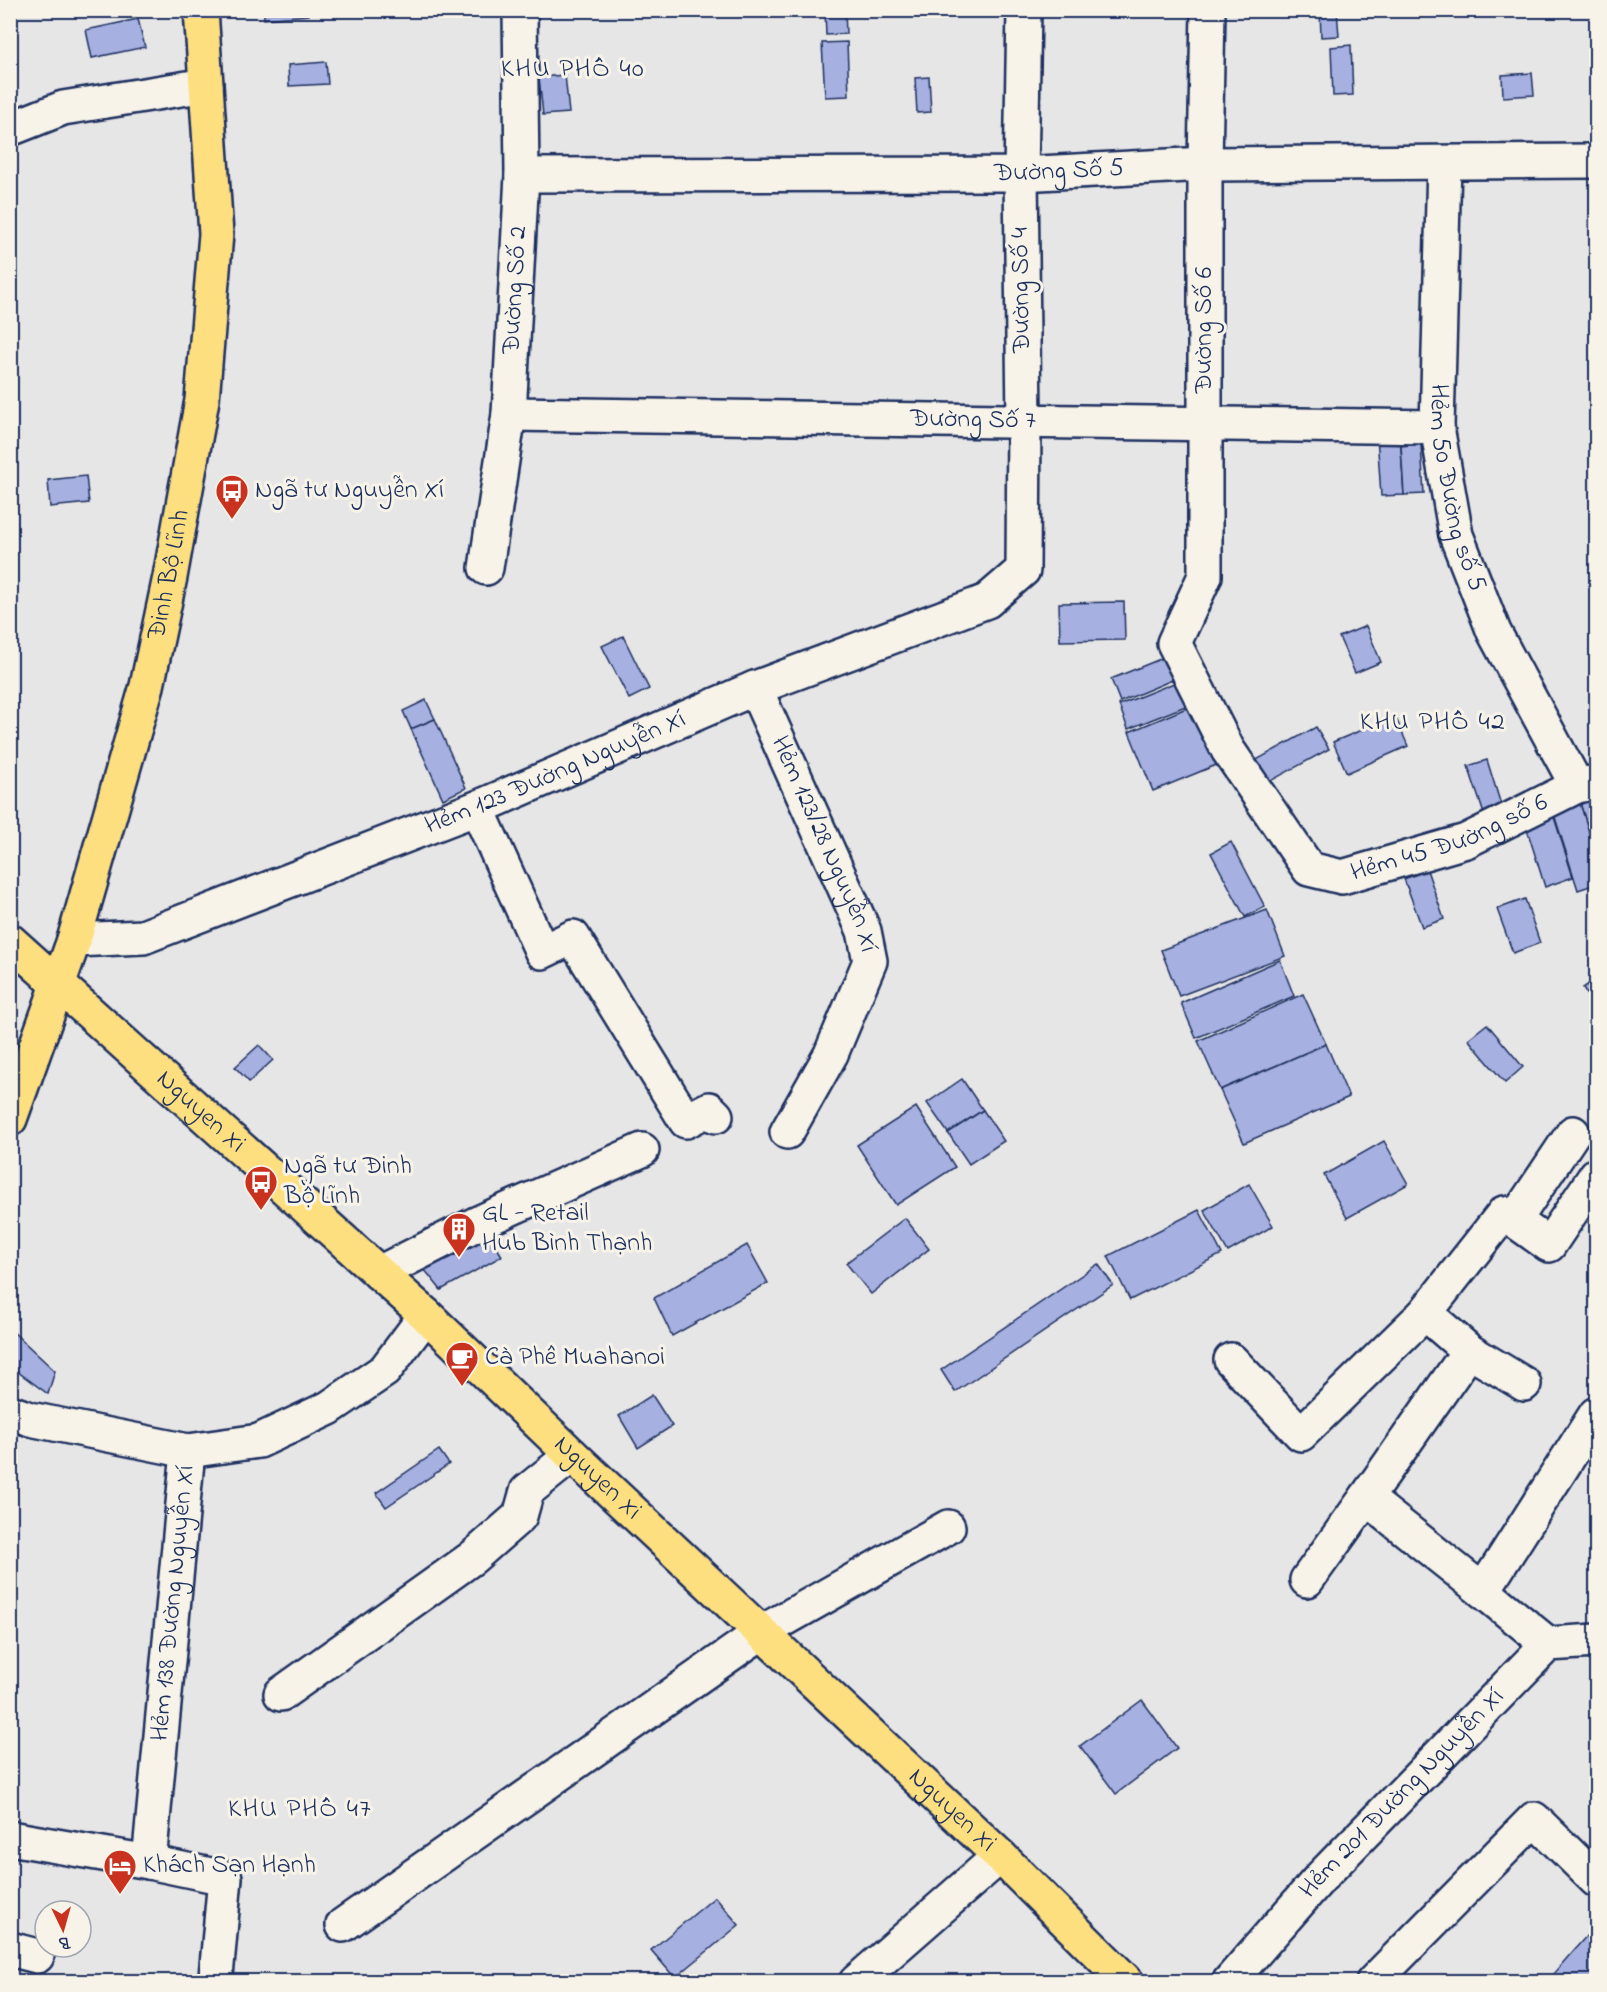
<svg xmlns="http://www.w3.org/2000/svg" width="1607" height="1992" font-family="'Indie Flower',sans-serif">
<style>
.building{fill:#a6b0e1;stroke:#1b2f5e;stroke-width:1.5}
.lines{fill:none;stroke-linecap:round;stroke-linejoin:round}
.minor-casing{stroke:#1b2f5e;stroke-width:38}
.major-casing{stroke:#1b2f5e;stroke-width:38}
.minor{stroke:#f7f3e8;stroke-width:33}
.major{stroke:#fedf80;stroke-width:33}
.labels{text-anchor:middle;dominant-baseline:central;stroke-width:6;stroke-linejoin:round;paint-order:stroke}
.street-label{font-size:26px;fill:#1b2f5e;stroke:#f7f3e8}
.poi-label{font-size:26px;fill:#1b2f5e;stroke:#f7f3e8;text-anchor:start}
.neighbourhood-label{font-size:27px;letter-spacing:1.5px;fill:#1b2f5e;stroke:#f7f3e8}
</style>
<rect width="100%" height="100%" fill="#e7e6e7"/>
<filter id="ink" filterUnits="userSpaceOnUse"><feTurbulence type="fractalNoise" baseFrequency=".0167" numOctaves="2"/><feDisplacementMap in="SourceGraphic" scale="12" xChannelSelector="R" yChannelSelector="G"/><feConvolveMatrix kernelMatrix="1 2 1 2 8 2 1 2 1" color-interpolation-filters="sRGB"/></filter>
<g filter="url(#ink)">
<g class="building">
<polygon points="264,10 308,10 309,15 264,19"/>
<polygon points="825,10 845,10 846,34 826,35"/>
<polygon points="1320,10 1337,10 1339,36 1321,37"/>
<polygon points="138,19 145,47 92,58 86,30"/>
<polygon points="847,42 849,96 825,97 822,43"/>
<polygon points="1351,45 1353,95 1333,96 1331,47"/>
<polygon points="326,62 328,84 289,86 288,65"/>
<polygon points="1532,73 1534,95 1503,97 1502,75"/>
<polygon points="565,75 569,113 543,115 539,77"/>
<polygon points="929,77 931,112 917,113 915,78"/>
<polygon points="10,307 17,317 10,321"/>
<polygon points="1400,433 1404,495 1381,496 1377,435"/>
<polygon points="1421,444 1424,494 1404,495 1401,446"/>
<polygon points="86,476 89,503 50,507 48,480"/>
<polygon points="1124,602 1125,640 1060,641 1059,603"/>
<polygon points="1366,626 1381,662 1355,673 1339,637"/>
<polygon points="623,636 649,689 629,699 602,646"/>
<polygon points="1175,653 1184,675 1120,702 1111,679"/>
<polygon points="1189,677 1198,701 1128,729 1119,705"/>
<polygon points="426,700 435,719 411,729 403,711"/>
<polygon points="1201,702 1226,761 1153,791 1129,732"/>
<polygon points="1395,716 1408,746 1347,773 1333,742"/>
<polygon points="435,719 466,788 443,799 411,729"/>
<polygon points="1316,727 1329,749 1263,785 1251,763"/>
<polygon points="1487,760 1502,808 1484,814 1468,766"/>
<polygon points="1596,794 1596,854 1579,800"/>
<polygon points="1579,800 1596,854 1596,884 1578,890 1552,808"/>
<polygon points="1553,814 1573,877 1545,887 1525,823"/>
<polygon points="1231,842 1265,907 1245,917 1211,853"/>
<polygon points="1427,870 1444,919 1422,927 1404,879"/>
<polygon points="1525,899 1540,943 1513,953 1497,909"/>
<polygon points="1267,910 1285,956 1179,996 1161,950"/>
<polygon points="1280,960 1294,996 1196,1038 1181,1003"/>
<polygon points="1596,979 1596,1008 1583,988"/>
<polygon points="1303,994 1326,1044 1220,1090 1198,1041"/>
<polygon points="1487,1024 1523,1067 1505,1083 1468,1039"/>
<polygon points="1326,1044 1349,1097 1244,1143 1220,1090"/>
<polygon points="259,1045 273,1060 249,1082 235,1067"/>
<polygon points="962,1079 983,1110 948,1133 927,1103"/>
<polygon points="916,1107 955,1167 896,1205 857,1145"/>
<polygon points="983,1110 1004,1141 969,1164 948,1133"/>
<polygon points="1384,1141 1408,1184 1347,1218 1324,1175"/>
<polygon points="1249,1184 1273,1226 1228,1252 1204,1210"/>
<polygon points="1199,1210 1222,1254 1130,1300 1108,1256"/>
<polygon points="905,1218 929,1249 871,1294 846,1263"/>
<polygon points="483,1224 502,1256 441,1290 416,1259"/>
<polygon points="747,1245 768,1283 672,1336 654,1298"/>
<polygon points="1098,1264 1113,1285 955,1392 941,1370"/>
<polygon points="10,1329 55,1371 48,1394 10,1366"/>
<polygon points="652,1395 672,1426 638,1448 619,1416"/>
<polygon points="439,1450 449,1464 386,1507 376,1493"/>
<polygon points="1142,1700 1177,1748 1116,1794 1080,1746"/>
<polygon points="715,1897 739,1925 675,1978 651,1950"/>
<polygon points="1596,1925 1596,1982 1546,1982"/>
</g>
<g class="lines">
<defs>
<g id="minor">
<path id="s1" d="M 1208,10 L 1205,164 L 1205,576 L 1174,643 L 1228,750 L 1309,869 L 1342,877 L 1466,841 L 1577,786 L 1596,782"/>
<polyline points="10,129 63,108 206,85"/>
<path id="s2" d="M 1444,163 L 1437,427 L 1456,535 L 1494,632 L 1577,786"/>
<path id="s3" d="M 522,175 L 1021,174 L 1205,164 L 1596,161"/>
<path id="s4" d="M 509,414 L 1437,427"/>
<path id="s5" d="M 486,568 L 509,414 L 522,175 L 520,10"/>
<path id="s6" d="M 755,688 L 864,931 L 870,961 L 831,1054 L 787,1132"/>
<polyline points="477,808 542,952 573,937 686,1121 709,1109 716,1116"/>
<path id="s7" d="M 74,940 L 143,937 L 477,808 L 755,688 L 987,601 L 1023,570 L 1024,421 L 1021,174 L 1024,10"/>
<polyline points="1514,1221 1573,1133"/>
<polyline points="379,1273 478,1223 642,1150"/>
<polyline points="1469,1351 1524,1384"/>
<polyline points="1231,1360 1301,1434 1425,1313"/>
<polyline points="10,1412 30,1419 188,1451 259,1441 329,1408 385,1370 426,1315"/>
<polyline points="1307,1580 1366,1498"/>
<polyline points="1483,1591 1366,1498 1469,1351 1425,1313 1504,1213 1549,1245 1596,1175"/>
<polyline points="1548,1644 1483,1591 1596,1414"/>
<polyline points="281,1694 472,1558 520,1516 527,1491 572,1455"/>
<polyline points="10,1838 149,1862 225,1878 216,1976"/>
<path id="s8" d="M 149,1862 L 188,1451"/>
<polyline points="343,1925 762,1632 948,1527"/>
<polyline points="10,1949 37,1956"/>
<polyline points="856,1982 1000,1856"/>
<path id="s9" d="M 1229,1982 L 1320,1878 L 1548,1644 L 1596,1641"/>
<polyline points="1373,1982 1534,1819 1596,1880"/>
</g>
<g id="major">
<path id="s10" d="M 10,941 L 426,1315 L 572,1455 L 1000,1856 L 1127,1982"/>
<path id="s11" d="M 10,1119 L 74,940 L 147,686 L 170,577 L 202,400 L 216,234 L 201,10"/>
</g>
</defs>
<use href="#minor" class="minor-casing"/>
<use href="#major" class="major-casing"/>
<use href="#minor" class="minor"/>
<use href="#major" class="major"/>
</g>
</g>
<defs>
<symbol id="bus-pin" viewBox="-11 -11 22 30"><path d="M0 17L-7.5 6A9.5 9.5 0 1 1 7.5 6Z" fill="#c8321e" stroke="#f7f3e8"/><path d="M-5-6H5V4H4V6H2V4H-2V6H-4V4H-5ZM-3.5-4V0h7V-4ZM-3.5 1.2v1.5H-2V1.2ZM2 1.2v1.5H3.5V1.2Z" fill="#fff"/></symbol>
<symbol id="building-pin" viewBox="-11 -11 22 30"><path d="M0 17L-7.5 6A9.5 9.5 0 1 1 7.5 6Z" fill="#c8321e" stroke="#f7f3e8"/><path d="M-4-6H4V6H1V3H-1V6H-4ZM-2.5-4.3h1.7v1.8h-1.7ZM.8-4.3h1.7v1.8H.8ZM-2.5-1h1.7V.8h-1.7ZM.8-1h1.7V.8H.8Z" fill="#fff"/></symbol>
<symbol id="cafe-pin" viewBox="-11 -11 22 30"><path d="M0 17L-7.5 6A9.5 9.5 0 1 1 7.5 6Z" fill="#c8321e" stroke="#f7f3e8"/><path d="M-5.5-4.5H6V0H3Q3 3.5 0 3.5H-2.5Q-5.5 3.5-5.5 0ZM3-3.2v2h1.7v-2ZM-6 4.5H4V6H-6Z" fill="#fff"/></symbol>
<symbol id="hotel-pin" viewBox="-11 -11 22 30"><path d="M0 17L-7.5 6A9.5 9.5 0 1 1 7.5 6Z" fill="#c8321e" stroke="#f7f3e8"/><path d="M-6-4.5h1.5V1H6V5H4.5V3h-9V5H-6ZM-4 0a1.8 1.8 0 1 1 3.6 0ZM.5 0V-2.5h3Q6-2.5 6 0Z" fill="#fff"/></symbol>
</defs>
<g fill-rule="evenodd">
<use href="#bus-pin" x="213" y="472" width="38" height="52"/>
<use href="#bus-pin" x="242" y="1163" width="38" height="52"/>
<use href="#building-pin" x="440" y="1210" width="38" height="52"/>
<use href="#cafe-pin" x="443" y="1339" width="38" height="52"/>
<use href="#hotel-pin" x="101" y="1847" width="38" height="52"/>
</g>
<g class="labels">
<g class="street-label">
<text stroke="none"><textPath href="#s3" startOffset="537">Đường Số 5</textPath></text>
<text stroke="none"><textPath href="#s5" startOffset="280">Đường Số 2</textPath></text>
<text transform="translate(1022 290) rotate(-91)">Đường Số 4</text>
<text transform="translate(1205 330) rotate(-90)">Đường Số 6</text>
<text stroke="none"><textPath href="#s4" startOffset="464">Đường Số 7</textPath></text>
<text stroke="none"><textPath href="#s2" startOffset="327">Hẻm 50 Đường số 5</textPath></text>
<text stroke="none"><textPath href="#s11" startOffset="568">Đinh Bộ Lĩnh</textPath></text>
<text stroke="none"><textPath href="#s7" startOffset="513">Hẻm 123 Đường Nguyễn Xí</textPath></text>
<text stroke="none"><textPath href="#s1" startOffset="1052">Hẻm 45 Đường số 6</textPath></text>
<text stroke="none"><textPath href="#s6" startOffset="171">Hẻm 123/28 Nguyễn Xí</textPath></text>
<text stroke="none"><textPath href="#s10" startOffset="256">Nguyen Xi</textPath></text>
<text stroke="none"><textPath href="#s10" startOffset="796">Nguyen Xi</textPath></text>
<text stroke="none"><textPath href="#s8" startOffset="260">Hẻm 138 Đường Nguyễn Xí</textPath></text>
<text stroke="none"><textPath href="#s9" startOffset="256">Hẻm 201 Đường Nguyễn Xí</textPath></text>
<text stroke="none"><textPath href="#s10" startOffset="1282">Nguyen Xi</textPath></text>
</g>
<g class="poi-label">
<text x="255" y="491">Ngã tư Nguyễn Xí</text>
<text x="284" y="1167">Ngã tư Đinh<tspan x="284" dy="30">Bộ Lĩnh</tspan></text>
<text x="482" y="1214">GL - Retail<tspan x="482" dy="30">Hub Bình Thạnh</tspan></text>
<text x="485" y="1358">Cà Phê Muahanoi</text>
<text x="143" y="1866">Khách Sạn Hạnh</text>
</g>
<g class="neighbourhood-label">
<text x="573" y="69">KHU PHỐ 40</text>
<text x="1433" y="722">KHU PHỐ 42</text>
<text x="300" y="1809">KHU PHỐ 47</text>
</g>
</g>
<rect width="1607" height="1992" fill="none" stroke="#f7f3e8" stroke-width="36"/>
<rect x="18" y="18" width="1571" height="1956" fill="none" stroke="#1b2f5e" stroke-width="2" filter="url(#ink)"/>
<g transform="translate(63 1929) rotate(175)"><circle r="28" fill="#f7f3e8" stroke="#9fa5b1" stroke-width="1.5"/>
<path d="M0-4.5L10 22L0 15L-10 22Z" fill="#c8321e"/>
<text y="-9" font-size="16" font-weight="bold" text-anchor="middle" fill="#1b2f5e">B</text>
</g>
</svg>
